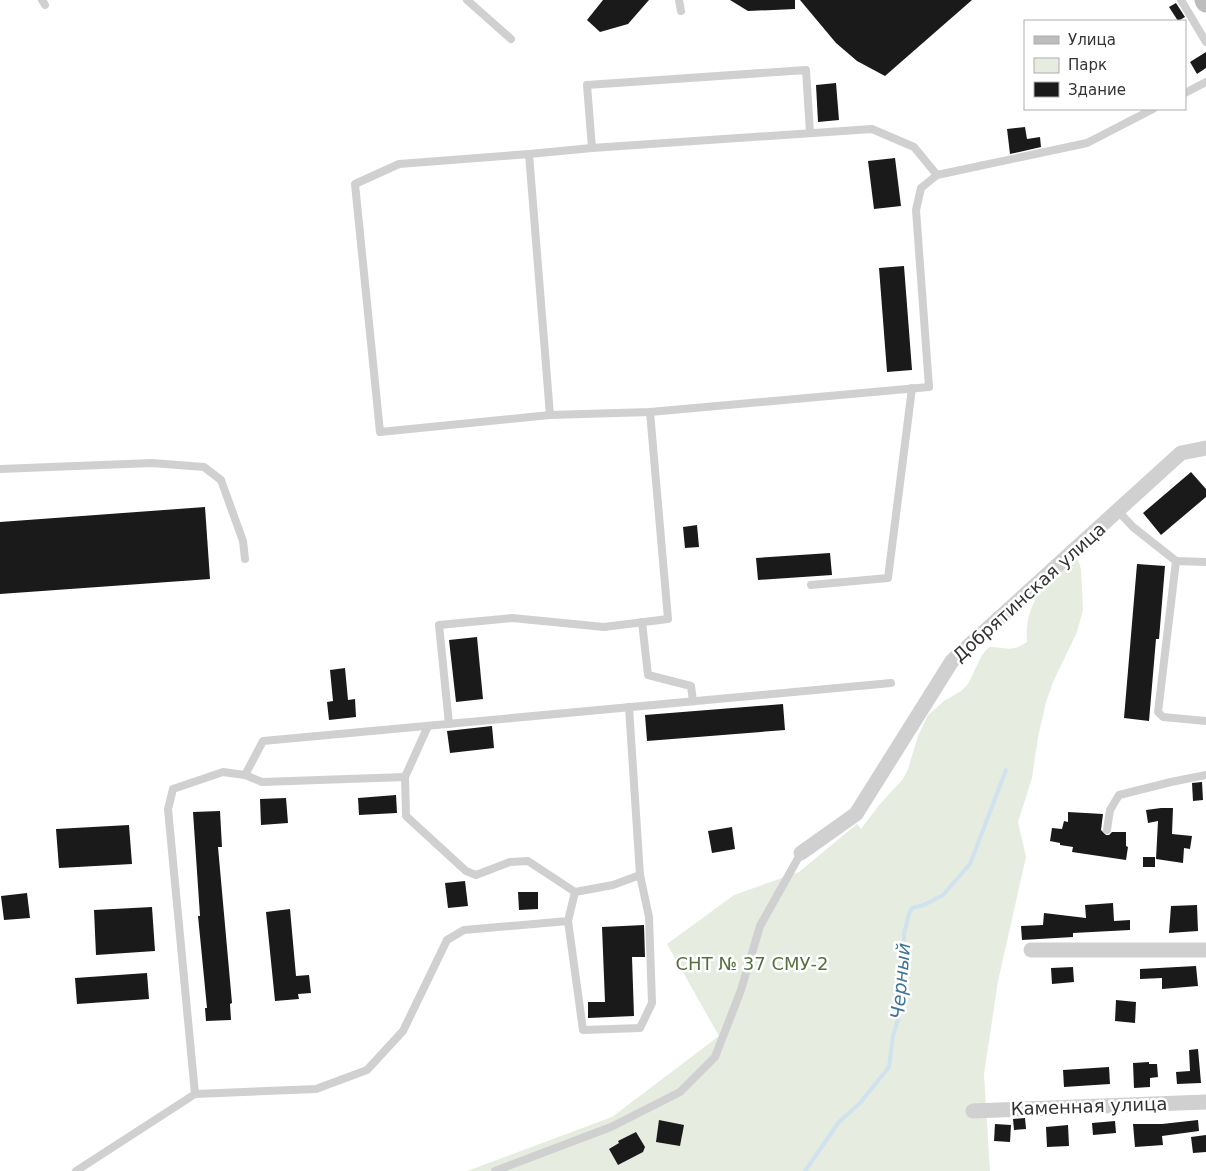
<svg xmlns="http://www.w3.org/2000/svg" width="1206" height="1171" font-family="'DejaVu Sans',sans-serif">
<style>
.green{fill:#e6ecdf}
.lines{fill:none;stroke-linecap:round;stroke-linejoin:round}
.stream{stroke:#cfe2ee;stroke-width:4}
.building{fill:#1a1a1a}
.lane{stroke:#d0d0d0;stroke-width:8}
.street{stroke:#d0d0d0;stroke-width:15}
.secondary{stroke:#bdbdbd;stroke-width:21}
.labels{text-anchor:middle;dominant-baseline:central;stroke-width:5;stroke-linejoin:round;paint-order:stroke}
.street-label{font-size:18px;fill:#333;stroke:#fff}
.park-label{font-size:18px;fill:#56703f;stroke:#fff}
.water-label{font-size:19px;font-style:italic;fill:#3f7597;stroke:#fff}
</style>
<rect width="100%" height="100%" fill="#fff"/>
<path class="green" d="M 1069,557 L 1078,560 L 1081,569 L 1083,610 L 1077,632 L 1054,680 L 1046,702 L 1038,737 L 1032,778 L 1018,822 L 1026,857 L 998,981 L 984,1074 L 990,1171 L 467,1171 L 612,1117 L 719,1036 L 667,944 L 734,895 L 799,872 L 857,824 L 861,829 L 880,804 L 903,779 L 908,769 L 918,736 L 928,715 L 944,701 L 961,691 L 968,684 L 982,655 L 989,647 C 1006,647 1011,653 1027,642 C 1024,604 1045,583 1069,557 Z"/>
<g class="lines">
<polyline class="stream" points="805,1171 839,1122 860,1103 889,1067 893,1036 899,1016 899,1009 897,987 904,958 904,934 909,914 912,908 924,905 943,895 970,864 1006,770"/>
</g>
<g class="building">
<polygon points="603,0 649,0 628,24 600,32 587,20"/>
<polygon points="730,0 795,0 795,9 748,11"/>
<polygon points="800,0 972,0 885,76 857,61 836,43"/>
<polygon points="1176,3 1185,17 1178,21 1169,7"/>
<polygon points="1206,52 1206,68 1197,74 1190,62"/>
<polygon points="836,83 839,120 818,122 816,85"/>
<polygon points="1025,127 1027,139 1040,137 1041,147 1010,154 1007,129"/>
<polygon points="895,158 901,206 874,209 868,161"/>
<polygon points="904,266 912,370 887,372 879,268"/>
<polygon points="1191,472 1206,489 1206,497 1161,535 1143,513"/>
<polygon points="205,507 210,579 0,594 0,522"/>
<polygon points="697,525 699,547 685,548 683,527"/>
<polygon points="830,553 832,575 758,580 756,558"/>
<polygon points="1137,564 1165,566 1159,639 1156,639 1149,721 1124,718"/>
<polygon points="477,637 483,699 456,702 449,640"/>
<polygon points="345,668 348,700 355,699 356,717 329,720 327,702 333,701 330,670"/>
<polygon points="783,704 785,730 647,741 645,715"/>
<polygon points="492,726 494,748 450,753 447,731"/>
<polygon points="1202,782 1203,800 1193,801 1192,783"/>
<polygon points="396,795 397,813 359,815 358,798"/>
<polygon points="286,798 288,823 261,825 260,799"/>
<polygon points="1161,808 1173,808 1172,834 1192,836 1190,849 1184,848 1183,863 1156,859 1158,821 1148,823 1146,810"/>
<polygon points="220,811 222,847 218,847 232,1003 230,1004 231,1020 206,1021 205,1008 207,1008 198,916 200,916 193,812"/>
<polygon points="1068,812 1103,814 1101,830 1106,835 1109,835 1112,832 1126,832 1126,846 1128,847 1126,860 1072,852 1073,847 1060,845 1060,843 1050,841 1052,828 1062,829 1064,821 1068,822"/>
<polygon points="129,825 132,864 59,868 56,829"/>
<polygon points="732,827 735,849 712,853 708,831"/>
<rect x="1143" y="857" width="12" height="10"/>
<polygon points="465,881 468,906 448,908 445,883"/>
<polygon points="518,892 538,892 538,909 519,910"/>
<polygon points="27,893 30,918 4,920 1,896"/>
<polygon points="1113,903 1114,921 1130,920 1130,930 1073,933 1073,937 1022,940 1021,926 1043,925 1044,913 1086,918 1085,905"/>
<polygon points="1197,905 1198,931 1169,933 1171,906"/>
<polygon points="152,907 155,951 96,955 94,910"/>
<polygon points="290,909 296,976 309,975 311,993 298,994 299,999 275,1001 266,912"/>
<polygon points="644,925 645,957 632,957 634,1016 588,1018 588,1002 605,1002 602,927"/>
<polygon points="1196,966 1198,986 1162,989 1162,978 1140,979 1140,969"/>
<polygon points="1073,967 1074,982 1052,984 1051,968"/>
<polygon points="147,973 149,999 77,1004 75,978"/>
<polygon points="1116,1000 1136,1002 1135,1023 1115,1021"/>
<polygon points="1198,1049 1201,1083 1177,1084 1176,1072 1190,1071 1189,1050"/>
<polygon points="1149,1062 1149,1064 1157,1064 1158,1077 1150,1078 1150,1087 1134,1088 1133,1063"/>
<polygon points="1109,1067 1110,1084 1064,1087 1063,1070"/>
<polygon points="1025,1118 1026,1129 1014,1130 1013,1119"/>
<polygon points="659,1120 684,1125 680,1146 656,1142"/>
<polygon points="1198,1120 1199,1131 1162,1136 1163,1145 1135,1147 1133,1124 1162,1124"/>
<polygon points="1115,1121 1116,1133 1093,1135 1092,1123"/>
<polygon points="995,1124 1011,1125 1010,1142 994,1141"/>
<polygon points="1068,1125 1069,1146 1047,1147 1046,1127"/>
<polygon points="636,1132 645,1147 643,1152 618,1165 609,1149 619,1143 618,1141"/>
<polygon points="1206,1135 1206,1152 1193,1153 1191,1137"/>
</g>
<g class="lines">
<g class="lane">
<polyline points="42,0 45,5"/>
<polyline points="467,0 511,39"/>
<polyline points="679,0 681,11"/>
<polyline points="1181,0 1206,42"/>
<polyline points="1185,93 1206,82"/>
<polyline points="592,148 587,85 806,70 810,133"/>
<polyline points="529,154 399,164 355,184 380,432 550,415"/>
<polyline points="937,175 914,147 872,129 592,148 529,154 550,415 650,412 929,387 916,210 921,188 937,175 1087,143 1153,109"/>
<polyline points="0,469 152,463 204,467 221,480 243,541 245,559"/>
<polyline points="1118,511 1133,527 1176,561 1158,712 1163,717 1206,721"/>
<polyline points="1176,561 1206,562"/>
<polyline points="811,585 888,578 912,388"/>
<polyline points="642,622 648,675 691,686 693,701"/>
<polyline points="449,724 439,625 512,618 604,627 668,619 650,412"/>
<polyline points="428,726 405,777 406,816 466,871 476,875 510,862 528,861 575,892 613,885 640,875"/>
<polyline points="245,775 263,741 891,683"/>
<polyline points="1107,830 1110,810 1119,795 1171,782 1206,775"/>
<polyline points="568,921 583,1030 640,1028 652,1003 649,917 640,875 629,707"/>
<polyline points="195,1094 316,1089 367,1070 403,1031 447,940 464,930 568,921 575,892"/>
<polyline points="76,1171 195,1094 168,809 173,789 223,772 245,775 262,782 405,777"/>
<polyline points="495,1171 611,1127 680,1092 715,1057 741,990 760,926 801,853"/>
</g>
<g class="street">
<polyline points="801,853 856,814 952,661 1181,453 1206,448"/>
<polyline points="1031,950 1206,950"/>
<polyline points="973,1111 1206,1102"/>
</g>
<polyline class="secondary" points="1205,0 1206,2"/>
</g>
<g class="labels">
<g class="street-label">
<text transform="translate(1029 592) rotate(-42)">Добрятинская улица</text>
<text transform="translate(1089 1106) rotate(-2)">Каменная улица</text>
</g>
<g class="park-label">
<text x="752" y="963">СНТ № 37 СМУ-2</text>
</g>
<g class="water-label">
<text transform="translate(900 981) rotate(-85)">Черный</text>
</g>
</g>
<rect x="1024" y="20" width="162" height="90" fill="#ffffff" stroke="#adadad"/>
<rect x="1034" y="36" width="25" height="8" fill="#bdbdbd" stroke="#adadad"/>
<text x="1068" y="45" font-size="15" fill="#333333">Улица</text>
<rect x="1034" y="58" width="25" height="15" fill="#e6ecdf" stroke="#adadad"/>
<text x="1068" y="70" font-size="15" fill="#333333">Парк</text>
<rect x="1034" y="82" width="25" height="15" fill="#1a1a1a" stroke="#adadad"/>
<text x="1068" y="95" font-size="15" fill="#333333">Здание</text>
</svg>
